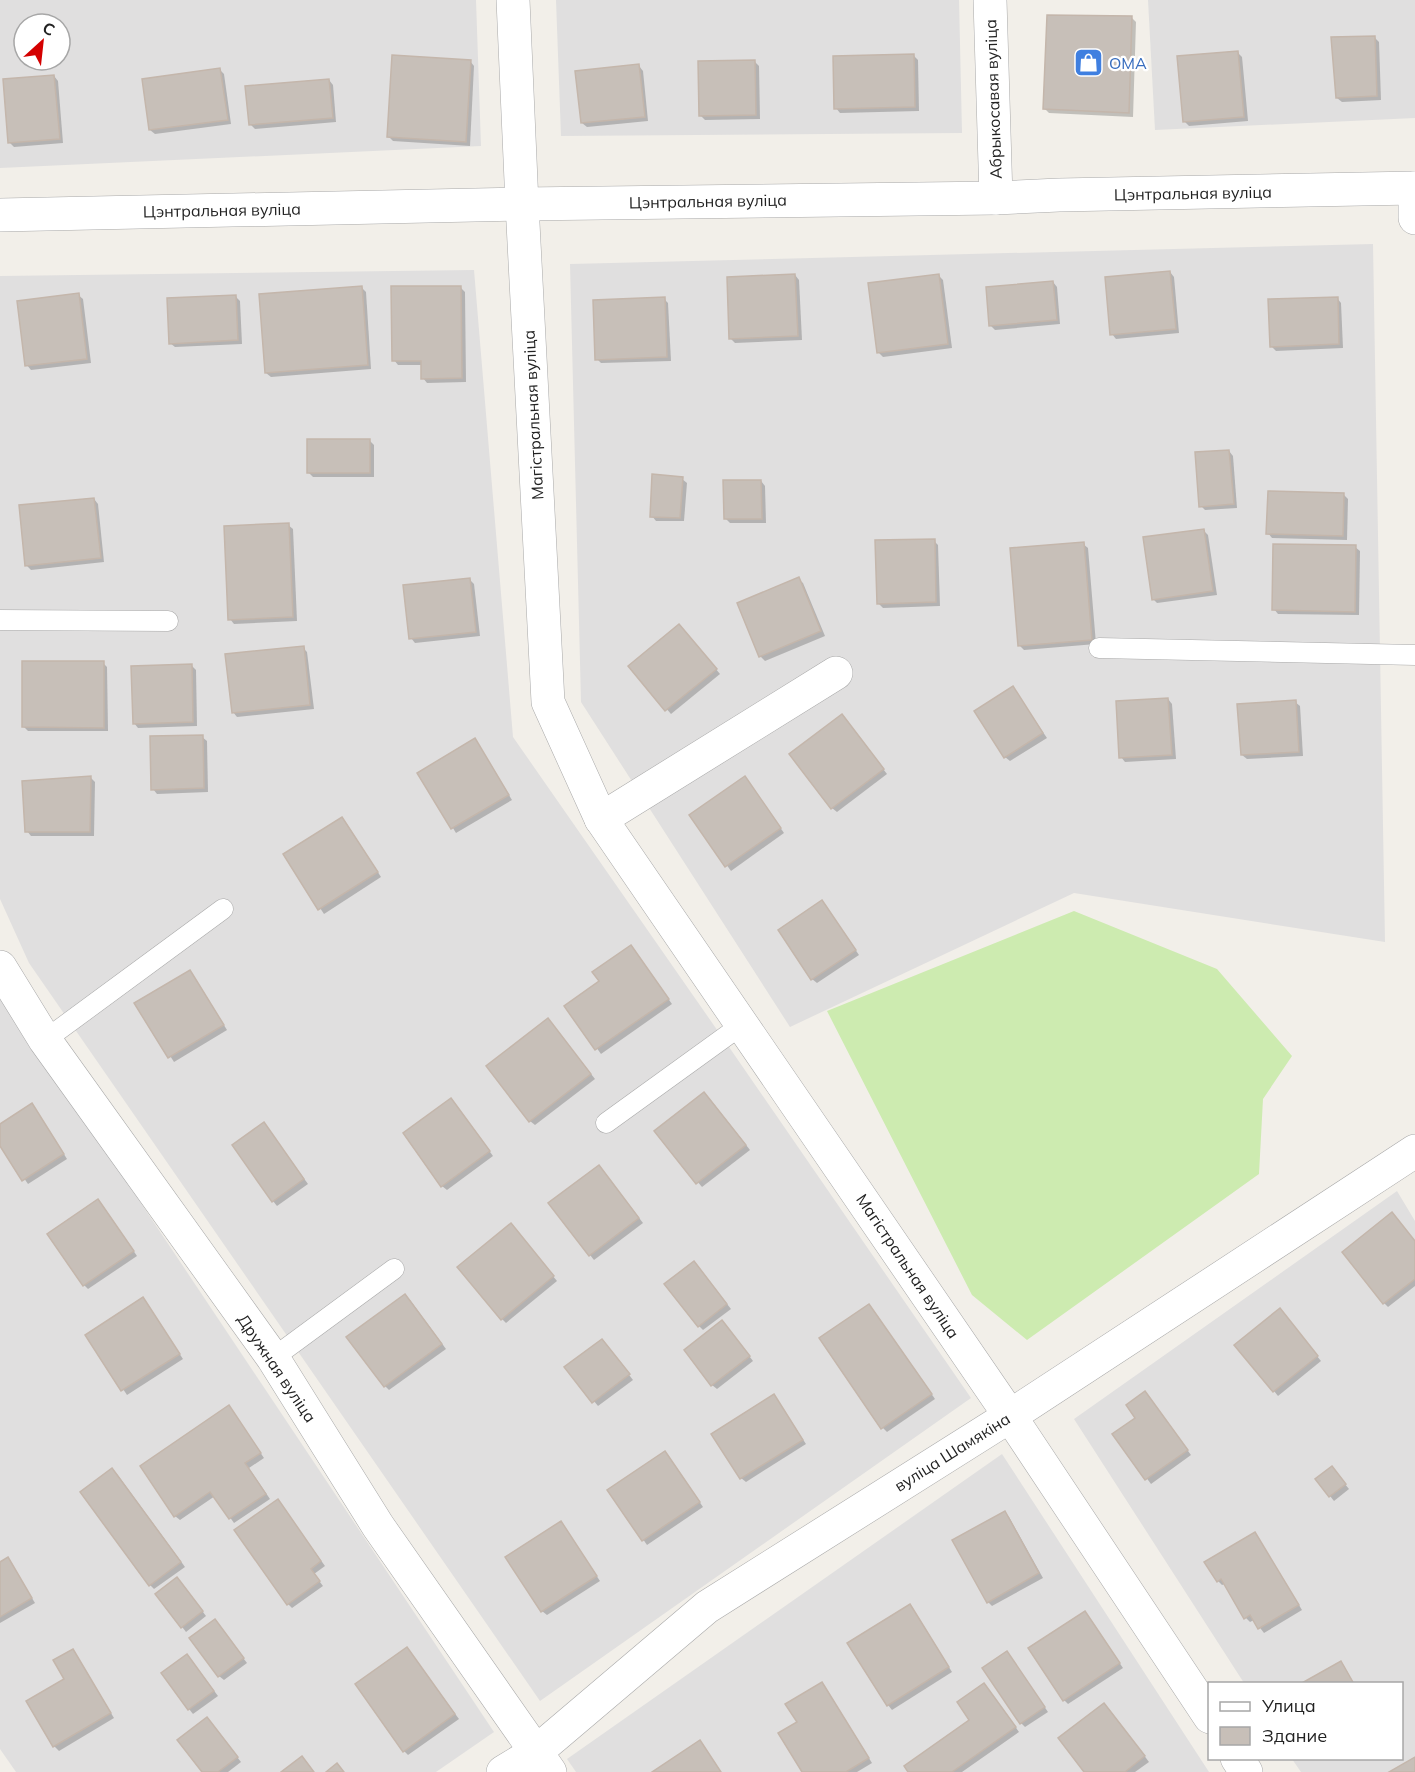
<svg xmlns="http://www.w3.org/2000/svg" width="1415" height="1772" font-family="Mulish,sans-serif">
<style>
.residential{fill:#e0dfdf;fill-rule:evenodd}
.grass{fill:#cdebb0}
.shadow{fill:#0003}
.building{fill:#c7bfb8;stroke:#c4b6ab;stroke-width:1.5}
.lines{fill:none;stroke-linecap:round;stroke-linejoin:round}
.service-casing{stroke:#a9a9a9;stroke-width:21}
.minor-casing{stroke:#a9a9a9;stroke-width:34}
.tertiary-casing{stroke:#a9a9a9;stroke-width:34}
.service{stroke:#fff;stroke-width:20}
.minor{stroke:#fff;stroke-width:33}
.tertiary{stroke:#fff;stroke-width:33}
.labels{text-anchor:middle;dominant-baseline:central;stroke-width:4.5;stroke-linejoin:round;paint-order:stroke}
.shop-label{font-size:16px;fill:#366cbe;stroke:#fff;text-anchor:start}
.street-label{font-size:16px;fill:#222;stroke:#fff}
</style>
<rect width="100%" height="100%" fill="#f2efe9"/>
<g class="residential">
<path d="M 0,0 L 476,0 L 481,146 L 0,168 ZM 24,24 L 60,24 L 60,60 L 24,60 Z"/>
<polygon points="556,0 959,0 962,133 561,136"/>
<polygon points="1148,0 1415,0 1415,118 1155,130"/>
<polygon points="1373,244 1385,942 1074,893 790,1027 581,702 570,264"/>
<polygon points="474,270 513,737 729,1047 971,1398 540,1701 29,963 0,899 0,276"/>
<polygon points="0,992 494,1732 436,1772 16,1772 0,1749"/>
<polygon points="1397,1191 1415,1221 1415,1772 1301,1772 1292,1759 1402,1758 1402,1684 1244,1683 1074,1419"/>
<polygon points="1002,1454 1209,1772 576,1772 567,1759"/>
</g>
<polygon class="grass" points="1074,911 1217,969 1292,1056 1263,1099 1259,1174 1027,1340 972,1295 827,1011"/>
<g class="shadow">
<polygon points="1131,17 1136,22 1133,117 1049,113 1044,108"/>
<polygon points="1375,38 1379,42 1381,100 1342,102 1337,98"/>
<polygon points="1237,52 1242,57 1248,121 1189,126 1184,121"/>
<polygon points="914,56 918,60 919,111 840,113 836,108"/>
<polygon points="470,61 474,66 470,146 393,141 389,137"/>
<polygon points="754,61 759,66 760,119 705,120 701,116"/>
<polygon points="639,66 643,71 648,121 587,127 582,123"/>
<polygon points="220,70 224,74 231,124 155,134 150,130"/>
<polygon points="54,76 58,81 63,143 14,147 9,142"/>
<polygon points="329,80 333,85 336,122 255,129 250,124"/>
<polygon points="1170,272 1174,277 1179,333 1116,339 1112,334"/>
<polygon points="795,275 799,280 802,340 735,343 731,339"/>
<polygon points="939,276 943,280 952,348 883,357 878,352"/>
<polygon points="1053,282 1057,287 1060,324 995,330 990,325"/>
<polygon points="361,287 366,292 371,369 271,377 266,373"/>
<polygon points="460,287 465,292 466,382 427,383 423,378 423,365 398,365 394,360"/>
<polygon points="78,295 83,299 91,363 31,370 27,365"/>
<polygon points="235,296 240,301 242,344 175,347 170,343"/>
<polygon points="1337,298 1341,303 1343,348 1276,351 1271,346"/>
<polygon points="664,299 668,303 671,361 601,363 597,359"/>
<polygon points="369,440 374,445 374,477 313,477 308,472"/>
<polygon points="1229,451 1233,456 1237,508 1205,510 1201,506"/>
<polygon points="682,479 687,483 684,521 656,521 652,516"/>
<polygon points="761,481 765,486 766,523 730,523 725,518"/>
<polygon points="1343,494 1348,499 1347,540 1272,538 1268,533"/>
<polygon points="94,499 98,504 104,562 31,570 26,565"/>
<polygon points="288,525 293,529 297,621 234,624 230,619"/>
<polygon points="1204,531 1208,535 1217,595 1157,603 1153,599"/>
<polygon points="934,541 938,545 940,606 883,608 879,604"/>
<polygon points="1083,544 1088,548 1096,644 1024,650 1020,646"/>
<polygon points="1355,547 1360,551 1359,615 1278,614 1274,609"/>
<polygon points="469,579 474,584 480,636 415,643 411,638"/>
<polygon points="798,579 803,583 825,636 765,661 760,656"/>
<polygon points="683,630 720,674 671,714 630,666"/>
<polygon points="303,648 307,652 314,709 237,717 233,712"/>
<polygon points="103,663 107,667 108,731 28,731 24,727"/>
<polygon points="191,665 196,670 197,726 138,728 134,723"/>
<polygon points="1013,688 1047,738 1010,761 1005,757"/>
<polygon points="1168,699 1172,704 1176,759 1125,762 1121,757"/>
<polygon points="1295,702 1300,706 1303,756 1247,759 1242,755"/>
<polygon points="846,721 887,774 837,812 832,808"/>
<polygon points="202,737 207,741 208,792 157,794 153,789"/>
<polygon points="475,740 512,800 456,833 419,773"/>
<polygon points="90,777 95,782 94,836 31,836 27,831"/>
<polygon points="749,783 784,833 731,871 691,815"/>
<polygon points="346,823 381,877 324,914 285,855"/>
<polygon points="826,907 859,955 817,983 812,979"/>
<polygon points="631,947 672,1004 601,1054 567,1006 601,982"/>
<polygon points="190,971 227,1030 174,1062 137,1004"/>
<polygon points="552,1024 595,1079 535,1125 530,1121"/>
<polygon points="709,1098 750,1150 702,1187 656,1132"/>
<polygon points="455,1104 493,1156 447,1190 442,1186"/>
<polygon points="36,1110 67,1159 28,1184 0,1143 0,1125"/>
<polygon points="268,1129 308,1184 277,1206 273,1201"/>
<polygon points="603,1171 643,1223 594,1260 590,1255"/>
<polygon points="103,1206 137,1256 88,1289 84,1285"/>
<polygon points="515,1230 557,1281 506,1323 502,1319"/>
<polygon points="1415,1242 1415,1286 1388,1307 1384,1303"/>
<polygon points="698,1267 731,1309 703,1330 699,1326"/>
<polygon points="143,1299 183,1359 127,1395 87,1335"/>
<polygon points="410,1300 446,1349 389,1390 385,1386"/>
<polygon points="869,1305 935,1399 887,1432 883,1428"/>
<polygon points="1284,1315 1321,1361 1278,1396 1237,1345"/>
<polygon points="727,1327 753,1361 717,1389 712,1385"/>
<polygon points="606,1345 633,1380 598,1406 566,1367"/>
<polygon points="774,1396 806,1444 746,1482 741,1478"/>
<polygon points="1149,1398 1191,1455 1151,1484 1114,1434 1137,1418"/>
<polygon points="233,1412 264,1458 249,1468 270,1499 234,1523 215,1496 180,1520 175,1516"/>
<polygon points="669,1457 703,1507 647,1545 609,1490"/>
<polygon points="1336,1473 1349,1489 1334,1501 1330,1496"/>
<polygon points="117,1474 185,1567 154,1589 150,1585"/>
<polygon points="282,1506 325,1566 314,1574 323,1586 292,1608 288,1604"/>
<polygon points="1004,1513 1009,1517 1043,1578 992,1606 988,1602"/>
<polygon points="561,1523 600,1581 547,1615 542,1611"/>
<polygon points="1255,1533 1302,1610 1264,1633 1254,1620 1250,1622 1246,1618 1225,1584 1222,1585 1218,1581"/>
<polygon points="8,1559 35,1603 0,1623 0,1563"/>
<polygon points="182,1584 206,1616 186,1632 157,1594"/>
<polygon points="914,1611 952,1672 892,1710 888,1705"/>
<polygon points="1085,1613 1123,1668 1068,1704 1064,1700"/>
<polygon points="215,1621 247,1663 224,1680 219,1676"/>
<polygon points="407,1649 459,1719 408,1755 404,1751"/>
<polygon points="73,1651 114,1718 59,1751 54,1746"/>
<polygon points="1011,1658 1048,1712 1025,1727 1021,1723"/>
<polygon points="191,1660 218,1696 193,1714 189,1709"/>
<polygon points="822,1683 872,1763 857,1772 803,1772 799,1722"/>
<polygon points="988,1689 1019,1732 962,1772 910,1772 971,1720"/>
<polygon points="1109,1709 1149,1762 1135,1772 1086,1772"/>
<polygon points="211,1723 241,1762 228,1772 204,1772"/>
</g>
<g class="building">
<polygon points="1047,15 1132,16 1129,113 1043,109"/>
<polygon points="1375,36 1377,96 1336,98 1331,37"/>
<polygon points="1238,51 1244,117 1183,122 1177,56"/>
<polygon points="914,54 915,107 834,109 833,56"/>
<polygon points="392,55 471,60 466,142 387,137"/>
<polygon points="755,60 756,115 699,116 698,61"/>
<polygon points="639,64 645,117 581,123 575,71"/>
<polygon points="220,68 228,120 149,130 142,79"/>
<polygon points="54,75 60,139 8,143 3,79"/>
<polygon points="329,79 333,118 249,125 245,86"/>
<polygon points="1170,271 1176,329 1110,335 1105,277"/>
<polygon points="795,274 798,336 729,339 727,277"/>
<polygon points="939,274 948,344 877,353 868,283"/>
<polygon points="1053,281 1057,320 989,326 986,287"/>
<polygon points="362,286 368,365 265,373 259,294"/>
<polygon points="391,286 461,286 462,378 421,379 421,361 392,361"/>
<polygon points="79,293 87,359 25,366 17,301"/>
<polygon points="236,295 238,340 169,344 167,298"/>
<polygon points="665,297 667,357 595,360 593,300"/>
<polygon points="1338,297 1339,344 1270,347 1268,299"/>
<rect x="307" y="439" width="63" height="34"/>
<polygon points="1229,450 1234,504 1199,507 1195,452"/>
<polygon points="652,474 683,477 680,518 650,517"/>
<polygon points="723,480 761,480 762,519 724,519"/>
<polygon points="1268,491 1344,493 1343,536 1266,534"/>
<polygon points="94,498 101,558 25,566 19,505"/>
<polygon points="289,523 293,617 228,620 224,526"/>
<polygon points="1204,529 1213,591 1152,600 1143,537"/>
<polygon points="935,539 936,602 877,604 875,540"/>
<polygon points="1084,542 1092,640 1018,646 1010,548"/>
<polygon points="1273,544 1356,545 1355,612 1272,610"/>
<polygon points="799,577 821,631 759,657 737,603"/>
<polygon points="470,578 476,632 409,639 403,585"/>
<polygon points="679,624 717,669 665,711 628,666"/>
<polygon points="304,646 310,705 232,713 225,654"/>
<polygon points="22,661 104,661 104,728 22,727"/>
<polygon points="192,664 193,722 133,724 131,666"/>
<polygon points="1013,686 1043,733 1004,758 974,711"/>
<polygon points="1168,698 1172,755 1119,758 1116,701"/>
<polygon points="1296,700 1299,752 1241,755 1237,704"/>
<polygon points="842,714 884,769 831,809 789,754"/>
<polygon points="203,735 204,788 151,790 150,736"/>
<polygon points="475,738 509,795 451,829 417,773"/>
<polygon points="91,776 90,832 25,832 22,781"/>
<polygon points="745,776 781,828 725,867 689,815"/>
<polygon points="342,817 378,872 318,910 283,854"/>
<polygon points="822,900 856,950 811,980 778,930"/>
<polygon points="631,945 669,999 595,1050 564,1006 599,981 592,972"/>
<polygon points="190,970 224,1025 168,1058 134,1003"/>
<polygon points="548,1018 591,1074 529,1122 486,1066"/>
<polygon points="704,1092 746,1145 696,1184 654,1131"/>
<polygon points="451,1098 490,1151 441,1187 403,1133"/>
<polygon points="32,1103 64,1154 22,1181 0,1146 0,1124"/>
<polygon points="264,1122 304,1179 272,1202 232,1145"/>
<polygon points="599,1165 639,1218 589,1256 548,1203"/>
<polygon points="98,1199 134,1251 83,1286 47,1234"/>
<polygon points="1392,1212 1415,1241 1415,1279 1383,1304 1342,1252"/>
<polygon points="511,1223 554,1276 501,1320 457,1267"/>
<polygon points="694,1261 727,1304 698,1327 664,1284"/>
<polygon points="405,1294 442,1344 384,1387 346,1337"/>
<polygon points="143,1297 180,1354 121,1391 85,1335"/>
<polygon points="869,1304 932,1394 881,1429 819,1338"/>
<polygon points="1280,1308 1318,1356 1273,1392 1234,1345"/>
<polygon points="722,1320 750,1356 711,1386 684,1350"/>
<polygon points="602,1339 630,1374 592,1403 564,1367"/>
<polygon points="1145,1391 1188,1450 1145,1480 1112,1434 1135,1418 1126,1405"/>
<polygon points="774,1394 803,1440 740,1479 711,1434"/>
<polygon points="229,1405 261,1453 245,1463 266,1494 229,1519 210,1492 174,1517 140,1466"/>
<polygon points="665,1451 700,1502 642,1541 607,1490"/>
<polygon points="1332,1466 1346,1484 1329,1497 1315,1479"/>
<polygon points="112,1468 181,1562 149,1586 80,1492"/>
<polygon points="278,1499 321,1561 311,1569 320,1581 287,1605 234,1530"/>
<polygon points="1005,1511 1039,1573 987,1603 952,1540"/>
<polygon points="561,1521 597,1576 541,1612 505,1557"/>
<polygon points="1255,1532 1299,1605 1258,1629 1250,1615 1244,1619 1221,1579 1217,1582 1204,1562"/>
<polygon points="8,1557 32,1598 0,1617 0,1562"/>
<polygon points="177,1577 203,1611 181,1628 155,1594"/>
<polygon points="910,1604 949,1667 887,1706 847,1643"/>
<polygon points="1085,1611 1120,1663 1063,1701 1028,1648"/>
<polygon points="215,1619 244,1658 218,1677 189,1638"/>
<polygon points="407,1647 455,1714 403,1752 355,1684"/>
<polygon points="73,1649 111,1713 53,1747 26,1701 64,1679 53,1660"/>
<polygon points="1007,1651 1045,1707 1020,1724 982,1668"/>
<polygon points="187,1654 214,1691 188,1710 161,1673"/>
<polygon points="1341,1661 1354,1684 1300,1684"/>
<polygon points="822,1682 869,1758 846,1772 802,1772 778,1733 797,1722 785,1704"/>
<polygon points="984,1683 1016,1727 952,1772 908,1772 904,1766 969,1720 957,1702"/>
<polygon points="1104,1703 1145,1756 1125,1772 1084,1772 1058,1738"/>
<polygon points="207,1717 238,1757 218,1772 202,1772 177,1740"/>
<polygon points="700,1740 721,1772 652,1772"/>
<polygon points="302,1756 314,1772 281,1772"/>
<polygon points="1415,1757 1415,1772 1389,1772"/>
<polygon points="337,1763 344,1772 326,1772"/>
</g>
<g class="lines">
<defs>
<g id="service">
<polyline points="0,620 168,621"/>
<polyline points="1099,648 1415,655"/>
<polyline points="45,1040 223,909"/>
<polyline points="606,1123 743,1024"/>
<polyline points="273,1358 394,1269"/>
</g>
<g id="minor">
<polyline points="513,0 522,204"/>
<polyline points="990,0 996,198"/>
<polyline points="1415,188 1415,218"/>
<polyline points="601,819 836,673"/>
<polyline points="0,967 45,1040 273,1358 378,1526 550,1772"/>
<polyline points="503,1772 536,1752 707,1607 1010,1416 1415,1151"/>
</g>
<g id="tertiary">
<polyline points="522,204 548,702 601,819 1010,1416 1210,1717"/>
<polyline points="0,215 522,204 996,198 1059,195 1415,188"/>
<polyline points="1237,1758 1246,1772"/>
</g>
</defs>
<use href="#service" class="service-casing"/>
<use href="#minor" class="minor-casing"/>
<use href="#tertiary" class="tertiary-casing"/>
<use href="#service" class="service"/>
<use href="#minor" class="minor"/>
<use href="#tertiary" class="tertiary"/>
</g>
<defs>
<symbol id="shop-square" viewBox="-11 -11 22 22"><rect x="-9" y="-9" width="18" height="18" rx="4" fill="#3f7fe0" stroke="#fff"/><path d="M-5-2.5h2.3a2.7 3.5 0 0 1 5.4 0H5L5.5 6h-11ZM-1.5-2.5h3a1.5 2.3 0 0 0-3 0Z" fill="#fff"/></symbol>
</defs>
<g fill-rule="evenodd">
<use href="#shop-square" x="1072" y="46" width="33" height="33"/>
</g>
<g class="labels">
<g class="shop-label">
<text x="1109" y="63">ОМА</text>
</g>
<g class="street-label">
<text transform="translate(993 99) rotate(-92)">Абрыкосавая вуліца</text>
<text transform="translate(1193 193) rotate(-1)">Цэнтральная вуліца</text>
<text transform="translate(708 201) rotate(-1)">Цэнтральная вуліца</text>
<text transform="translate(222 210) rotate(-1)">Цэнтральная вуліца</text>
<text transform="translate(533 415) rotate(-93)">Магістральная вуліца</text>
<text transform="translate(908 1266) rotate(56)">Магістральная вуліца</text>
<text transform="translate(277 1368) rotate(56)">Дружная вуліца</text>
<text transform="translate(952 1452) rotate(-32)">вуліца Шамякіна</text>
</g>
</g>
<rect x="1208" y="1682" width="195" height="78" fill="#ffffff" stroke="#a7a7a7" stroke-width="1.5"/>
<rect x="1220" y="1702" width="30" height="9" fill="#ffffff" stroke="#a7a7a7" stroke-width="1.5"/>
<text x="1262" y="1712" font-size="18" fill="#222222">Улица</text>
<rect x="1220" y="1727" width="30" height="18" fill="#c7bfb8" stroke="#a7a7a7" stroke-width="1.5"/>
<text x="1262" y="1742" font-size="18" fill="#222222">Здание</text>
<g transform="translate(42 42) rotate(27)"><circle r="28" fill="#ffffff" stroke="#a7a7a7" stroke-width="1.5"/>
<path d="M0-4.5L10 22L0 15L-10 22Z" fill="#d40000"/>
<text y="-9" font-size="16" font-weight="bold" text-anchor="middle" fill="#222222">С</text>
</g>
</svg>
